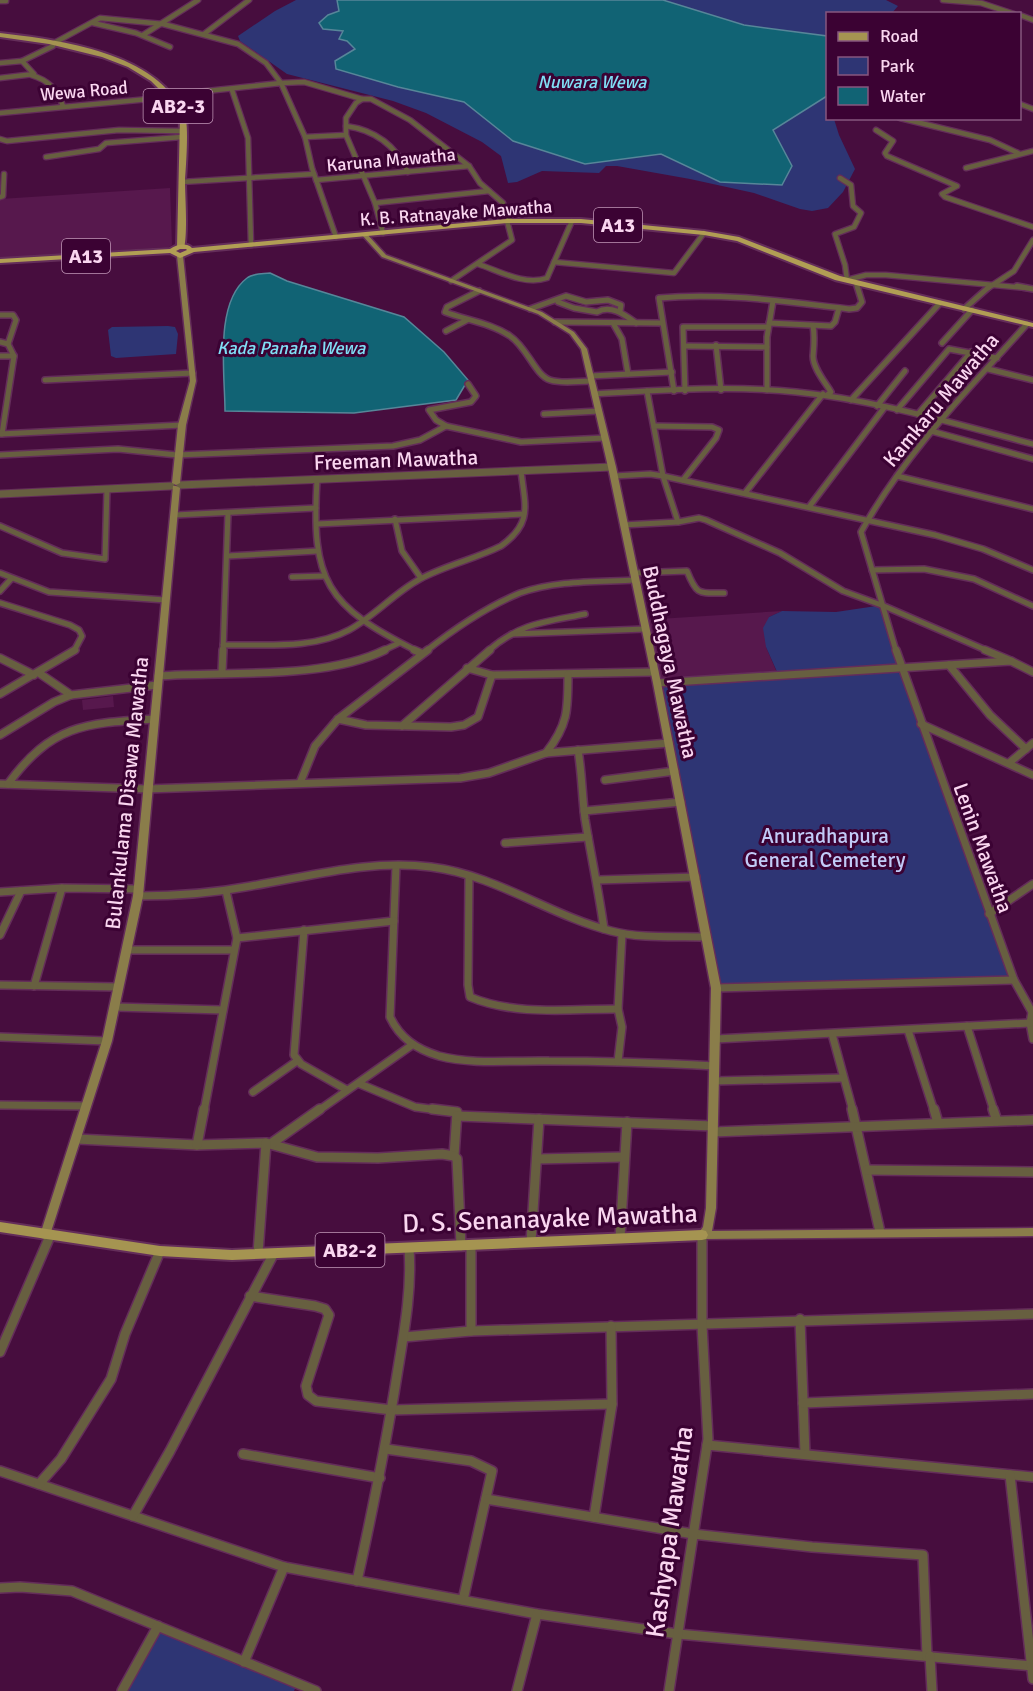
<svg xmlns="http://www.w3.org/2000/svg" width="1033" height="1691" font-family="Signika,sans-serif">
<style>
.built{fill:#57184d}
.green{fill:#2e3574}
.water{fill:#116374;stroke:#578699;stroke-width:1.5}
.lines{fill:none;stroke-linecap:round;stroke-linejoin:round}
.minor-far3-casing{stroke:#642d5a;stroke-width:7}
.minor-far2-casing{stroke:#642d5a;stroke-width:8}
.minor-far1-casing{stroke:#642d5a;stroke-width:10}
.minor-casing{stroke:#642d5a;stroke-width:12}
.tertiary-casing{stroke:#642d5a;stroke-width:9}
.secondary-casing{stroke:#642d5a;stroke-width:3}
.primary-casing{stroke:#642d5a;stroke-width:4}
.trunk-casing{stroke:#642d5a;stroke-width:4}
.minor-far3{stroke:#675f40;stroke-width:4.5}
.minor-far2{stroke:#675f40;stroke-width:5}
.minor-far1{stroke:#675f40;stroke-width:7}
.minor{stroke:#675f40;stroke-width:9}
.tertiary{stroke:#675f40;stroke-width:7}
.secondary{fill:#8a7d4a;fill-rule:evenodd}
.primary{fill:#a59451;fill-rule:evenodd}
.trunk{fill:#b19e54;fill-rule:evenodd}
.labels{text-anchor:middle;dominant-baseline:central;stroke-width:6;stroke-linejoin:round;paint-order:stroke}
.far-water-label{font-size:18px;font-style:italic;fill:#80def5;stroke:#3b0233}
.far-street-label{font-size:18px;fill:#fad6f0;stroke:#3b0233}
.shield{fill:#3b0233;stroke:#c196b7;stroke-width:1.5}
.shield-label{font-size:20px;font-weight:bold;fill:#fad6f0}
.street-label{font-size:21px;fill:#fad6f0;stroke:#3b0233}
.park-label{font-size:21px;fill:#c1cbf7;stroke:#3b0233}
.near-street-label{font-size:26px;fill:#fad6f0;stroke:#3b0233}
</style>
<rect width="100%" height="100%" fill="#470d3e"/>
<g class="built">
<polygon points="170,188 172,245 169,247 0,258 0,199"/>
<polygon points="782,611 769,617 766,647 778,675 657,683 643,620"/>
<polygon points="113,696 114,707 83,710 82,700"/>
</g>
<g class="green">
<polygon points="296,0 337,0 339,11 328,15 323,29 343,31 347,41 355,49 336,61 336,69 398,87 464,102 513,141 585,164 661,154 720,182 782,185 792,166 772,130 827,96 828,118 834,119 839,135 855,169 843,192 828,208 812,211 800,209 754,193 690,179 617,166 606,166 599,173 542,171 517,182 508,183 501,156 482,142 426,113 393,101 287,74 240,41 238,36 275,11"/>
<polygon points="663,0 886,0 898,6 892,13 828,14 827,36 744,25"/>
<polygon points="168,326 175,327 178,334 176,354 116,358 111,356 108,330 112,327"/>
<polygon points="883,605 903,668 1015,976 716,988 657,683 778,674 766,647 763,628 769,617 782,611 836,612"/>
<polygon points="158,1626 297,1684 294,1691 122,1691"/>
</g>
<g class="water">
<polygon points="337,0 663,0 744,25 827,36 827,96 773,130 792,166 782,185 720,182 661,154 585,164 513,141 464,102 398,87 336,69 335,61 355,49 347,41 339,39 343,31 323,29 319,23 328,15 339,11"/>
<path d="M 270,273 L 287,281 L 404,317 L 444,352 L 468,380 L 456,400 L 354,413 L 225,411 C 225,374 214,303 247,278 C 253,273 262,274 270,273 Z"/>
</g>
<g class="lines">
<defs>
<g id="minor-far3">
<polyline points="943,0 981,3 1014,14"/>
<polyline points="0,1 6,1"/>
<polyline points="1020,15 1033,20"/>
<polyline points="93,23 136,33 170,47"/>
<polyline points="204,34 249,0"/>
<polyline points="143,35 198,0"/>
<polyline points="54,43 100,18 163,24 238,44 266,63 281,83 304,82 362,99"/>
<polyline points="22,61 53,46"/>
<polyline points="0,63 22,61 34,74 0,78"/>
<path d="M 31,75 C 48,80 57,89 63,106"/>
<polyline points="232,90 248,138 251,245"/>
<polyline points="169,95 281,83 305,137 312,168 336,237"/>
<polyline points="1020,104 1033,109"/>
<polyline points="0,113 170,97"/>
<polyline points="900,118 990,140 1018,153"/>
<path d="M 346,126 C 375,130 396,146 408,172"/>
<polyline points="876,130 893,141 885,153 887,156 957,186 942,194 945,197 1033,227"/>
<polyline points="305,137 346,135"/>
<polyline points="0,139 7,141 119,130 183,131"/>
<polyline points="46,157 99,149 106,143 182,137"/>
<polyline points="966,168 1033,151"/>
<polyline points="840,178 851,185 853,206 861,213 854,227 835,234 845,265 847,280 866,275 886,275 1027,288"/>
<polyline points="316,180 469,166"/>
<polyline points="181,182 314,174"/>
<polyline points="0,197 3,196 4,174"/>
<polyline points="375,203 489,191"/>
<polyline points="383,233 375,203 346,135 346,118 356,103 362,99 371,99 410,120 469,166 480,183 503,203 510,221"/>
<polyline points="554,262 674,273 704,233"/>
<path d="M 478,264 C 499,271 525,286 547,278 L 572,221"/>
<polyline points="451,281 512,240 507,221"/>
<polyline points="856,283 858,288"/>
<polyline points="988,288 1014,271 1033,240"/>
</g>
<g id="minor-far2">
<polyline points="1017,286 1033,289"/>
<path d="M 479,291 L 447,307 L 445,312 C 466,320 491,323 510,336 C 527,347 535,375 550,380 C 562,384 578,381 591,381"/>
<path d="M 558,302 L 574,308 L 597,312 C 611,304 625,315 636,323"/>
<polyline points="530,309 566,296 586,302 608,300 621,305 620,311"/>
<polyline points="964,309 990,286"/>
<polyline points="0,315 13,315 16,320 8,344"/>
<polyline points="555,322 662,323"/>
<polyline points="613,323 622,339 628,374"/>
<polyline points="769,323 831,326 835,322 839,308"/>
<path d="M 813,326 C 815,337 814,345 813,356 C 813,368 825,382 831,392 L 827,395"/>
<polyline points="446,331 467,320"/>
<polyline points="0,342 8,344 14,356 2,434"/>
<polyline points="942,343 972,310"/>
<polyline points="716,345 721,390"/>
<polyline points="684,346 767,347"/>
<polyline points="0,356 14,356"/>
<polyline points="988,369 1033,380"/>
<polyline points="590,376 672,372"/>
<polyline points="45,380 193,373"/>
<polyline points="767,390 767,337 773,301"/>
<polyline points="647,391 663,476 678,522"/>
<path d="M 674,391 L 659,298 C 722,292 787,302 849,309 L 857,308 L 862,302 L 857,286"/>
<polyline points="685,391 683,327 768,327"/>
<path d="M 594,394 C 661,390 729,385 796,392 C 877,400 955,424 1033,444"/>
<polyline points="851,400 940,303"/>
<polyline points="877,406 905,371"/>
<polyline points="897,410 949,349 997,358"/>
<polyline points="544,414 599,411"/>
<polyline points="918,414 971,352"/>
<polyline points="446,426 436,420 429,410 471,402 476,396 468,384"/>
<polyline points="654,426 712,427 719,430 716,438 683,480"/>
<polyline points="931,431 1033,459"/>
<polyline points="0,434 182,425"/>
<polyline points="0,455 118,449 177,455 393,446 420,440 446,426 521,442 605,438"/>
<polyline points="614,476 650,474 663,476 935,535 983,549 1033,570"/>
<polyline points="897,476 1033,509"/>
<path d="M 317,480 C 311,581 326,606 417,651"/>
<polyline points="745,493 823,394"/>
<polyline points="809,507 884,408"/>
<polyline points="175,515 316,508"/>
<polyline points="395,519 402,551 421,578"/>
<polyline points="317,524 524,514"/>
<polyline points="623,525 678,522 699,518 706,520 780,553 843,591 884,606 988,651"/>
<polyline points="0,526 62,553 105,559 107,489"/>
<polyline points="227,556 317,551"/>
<polyline points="872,570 924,569 974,579 1033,606"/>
<polyline points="0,573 49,592 166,600"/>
<path d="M 633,573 L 687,571 C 697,596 699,593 724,593"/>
<polyline points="292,577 325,576"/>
<polyline points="0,591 11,579"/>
<polyline points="0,603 70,625 79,630 82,636 74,651"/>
<polyline points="512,634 645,629"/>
<path d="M 223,645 C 264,644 312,650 349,630 C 375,616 394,593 420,579 C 446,565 475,559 501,546 C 533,523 525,506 521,471"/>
<polyline points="223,651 228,513"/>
<polyline points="382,651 399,643"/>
<path d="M 426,651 C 454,629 486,607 520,593 C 556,580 598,582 635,580"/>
<path d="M 488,651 C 520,623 545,622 585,614"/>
<path d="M 896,651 L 861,532 C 905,453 967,391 1027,324"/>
</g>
<g id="minor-far1">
<polyline points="414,650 421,653"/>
<polyline points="896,650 1014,980 1032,1012 1030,1023 1033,1039"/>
<polyline points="985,650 1011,661"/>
<polyline points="0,658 34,675"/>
<polyline points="949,665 990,715 1026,749"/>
<polyline points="467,668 492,675 655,672"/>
<polyline points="222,672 223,650"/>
<polyline points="39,673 71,695"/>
<path d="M 158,676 C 227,671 324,680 385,650"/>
<polyline points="657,683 1011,661 1033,672"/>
<polyline points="0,694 75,650"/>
<polyline points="338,719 366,725 451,727 464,725 478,717 492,675"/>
<polyline points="921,724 1033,775"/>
<polyline points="402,726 490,650"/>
<polyline points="0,735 54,702 71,695 157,685"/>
<path d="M 578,750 C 582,773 582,796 585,819 C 591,856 599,892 604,929"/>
<path d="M 546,753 C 568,725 568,710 568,675"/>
<polyline points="1009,763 1033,743"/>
<polyline points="605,780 675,771"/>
<polyline points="300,783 315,746 338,719 428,650"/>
<polyline points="0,784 147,789 460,778 489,773 546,753 669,743"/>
<path d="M 8,784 C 52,724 86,723 154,719"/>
<polyline points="584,811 681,802"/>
<polyline points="505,843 588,837"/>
<path d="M 396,866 L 390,1017 C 400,1038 416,1049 439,1056 C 473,1065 513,1060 549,1061 C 604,1061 660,1063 715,1066"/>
<path d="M 469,876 L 468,985 L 470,997 C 515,1016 570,1009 618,1009"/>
<polyline points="598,880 696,877"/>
<polyline points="0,892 62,888 137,889"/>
<path d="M 138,896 C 176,896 214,893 251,886 C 311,876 371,859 431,867 C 496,875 549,915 611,931 C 642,939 674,936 706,937"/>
<polyline points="989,914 1033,884"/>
<polyline points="304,930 294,1055 301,1064 347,1090"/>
<polyline points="0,935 21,891"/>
<polyline points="237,938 394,921"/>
<polyline points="127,950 234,950"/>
<polyline points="0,985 119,987"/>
<polyline points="34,986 62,888"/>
<polyline points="716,988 1014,980"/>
<polyline points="115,1007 223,1010"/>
<polyline points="967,1026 994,1111"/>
<polyline points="908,1030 934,1111"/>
<polyline points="832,1034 853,1111"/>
<polyline points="0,1037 107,1041"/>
<polyline points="716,1039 1030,1023"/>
<polyline points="618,1061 622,1027 618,1009 622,934"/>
<polyline points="714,1081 843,1078"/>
<polyline points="360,1084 415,1107 445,1111"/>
<polyline points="253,1092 297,1061"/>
<polyline points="0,1105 87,1106"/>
<polyline points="204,1111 237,938 226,891"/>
<polyline points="318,1111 412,1045"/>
</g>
<g id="minor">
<polyline points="432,1109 457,1112 454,1156"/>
<polyline points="852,1109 880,1232"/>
<polyline points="934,1109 938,1123"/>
<polyline points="993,1109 997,1121"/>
<polyline points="457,1116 713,1126"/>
<polyline points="713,1132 1033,1120"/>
<polyline points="77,1139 197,1145 266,1143 317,1157 378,1158 442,1154 454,1156 457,1159 461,1246"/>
<polyline points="272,1143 320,1109"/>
<polyline points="197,1145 204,1109"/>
<polyline points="537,1159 624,1157"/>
<polyline points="867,1170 1033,1172"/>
<polyline points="620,1238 627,1122"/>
<polyline points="531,1242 539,1119"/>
<polyline points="471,1245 471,1331"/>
<polyline points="258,1253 266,1143"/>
<polyline points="250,1296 315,1306 325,1309 329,1315 306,1386 308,1395 316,1401 392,1410 612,1404"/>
<polyline points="800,1319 805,1454"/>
<polyline points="404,1337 471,1331 1033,1314"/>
<polyline points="0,1352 50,1236"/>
<polyline points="803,1403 1033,1394"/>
<polyline points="707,1445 1033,1477"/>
<polyline points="386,1449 471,1461 492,1471 463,1600"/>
<polyline points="243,1454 380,1478"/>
<polyline points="0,1471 284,1567 537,1614 678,1634 1033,1666"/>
<polyline points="1010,1475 1033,1679"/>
<polyline points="39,1484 61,1459 111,1379 125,1334 160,1251"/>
<polyline points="486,1499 693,1534 812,1547 923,1555 927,1656"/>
<polyline points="133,1516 170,1451 274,1253"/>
<polyline points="594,1517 612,1404 611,1326"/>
<path d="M 357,1581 C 372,1513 386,1444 397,1375 C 404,1332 412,1291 409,1248"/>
<polyline points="0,1588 20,1587 72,1591 316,1691"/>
<polyline points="930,1656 932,1691"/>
<polyline points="244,1662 284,1567"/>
<polyline points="122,1691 158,1626"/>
<polyline points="517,1691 537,1614"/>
<polyline points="669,1691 708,1439 702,1325 702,1235"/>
</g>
<g id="tertiary">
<polyline points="180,485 612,467"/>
<polyline points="0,494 171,486"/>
</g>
<g id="secondary">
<polygon points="362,233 366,233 386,255 542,312 574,332 587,349 616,467 661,683 721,988 716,1208 712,1231 1033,1228 1033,1236 702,1239 698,1238 697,1235 703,1227 706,1208 711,988 653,683 608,467 581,349 570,334 538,314 382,257 362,235"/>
<polygon points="180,254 183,256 196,381 186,425 180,483 176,485 172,483 178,425 190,381 177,256"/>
<polygon points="173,486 176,486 180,488 143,896 112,1041 50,1235 49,1238 45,1239 41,1238 40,1235 102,1041 133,896"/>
</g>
<g id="primary">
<path d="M 0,33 C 60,40 158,52 185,116 C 189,126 186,166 185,180 C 185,199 188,231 184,249 L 177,247 L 180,118 L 168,98 L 151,81 L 128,67 L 102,57 L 49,44 L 0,37 Z"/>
<polygon points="0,1222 160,1246 232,1250 702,1230 706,1231 708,1235 706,1239 702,1240 232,1260 160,1256 0,1232"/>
</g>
<path id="trunk" d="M 507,219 L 581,219 L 704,231 L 739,237 L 840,276 L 1033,323 L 1033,327 L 835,280 L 737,241 L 704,235 L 581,223 L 507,223 L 194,252 L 180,258 L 170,253 L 0,263 L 0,259 L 170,249 C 176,245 186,242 192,248 ZM 180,249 L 186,249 L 187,250 L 180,253 L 176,251 Z"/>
</defs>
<use href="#minor-far3" class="minor-far3-casing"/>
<use href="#minor-far2" class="minor-far2-casing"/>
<use href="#minor-far1" class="minor-far1-casing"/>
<use href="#minor" class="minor-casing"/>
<use href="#tertiary" class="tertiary-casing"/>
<use href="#secondary" class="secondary-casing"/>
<use href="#primary" class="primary-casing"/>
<use href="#trunk" class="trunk-casing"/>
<use href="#minor-far3" class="minor-far3"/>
<use href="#minor-far2" class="minor-far2"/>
<use href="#minor-far1" class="minor-far1"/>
<use href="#minor" class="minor"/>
<use href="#tertiary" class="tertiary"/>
<use href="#secondary" class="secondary"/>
<use href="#primary" class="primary"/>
<use href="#trunk" class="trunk"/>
</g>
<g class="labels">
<g class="far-water-label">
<text x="592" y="82">Nuwara Wewa</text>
<text x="291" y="348">Kada Panaha Wewa</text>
</g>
<g class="far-street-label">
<text transform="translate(84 91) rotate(-5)">Wewa Road</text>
<text transform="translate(391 160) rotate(-5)">Karuna Mawatha</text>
<text transform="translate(456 213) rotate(-4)">K. B. Ratnayake Mawatha</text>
</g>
<g class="shield">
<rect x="143.5" y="89" width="69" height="34" rx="4.5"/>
<rect x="594" y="208" width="48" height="34" rx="4.5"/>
<rect x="62" y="239" width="48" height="34" rx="4.5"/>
<rect x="315.5" y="1233" width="69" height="34" rx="4.5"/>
</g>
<g class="shield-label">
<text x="178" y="106">AB2-3</text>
<text x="618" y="225">A13</text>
<text x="86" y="256">A13</text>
<text x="350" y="1250">AB2-2</text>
</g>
<g class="street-label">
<text transform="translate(941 400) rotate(-50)">Kamkaru Mawatha</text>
<text transform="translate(396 460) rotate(-2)">Freeman Mawatha</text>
<text transform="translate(670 662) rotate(78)">Buddhagaya Mawatha</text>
<text transform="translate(127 793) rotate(-84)">Bulankulama Disawa Mawatha</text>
<text transform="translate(983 848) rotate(70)">Lenin Mawatha</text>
</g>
<g class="park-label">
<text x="825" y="836">Anuradhapura<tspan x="825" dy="24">General Cemetery</tspan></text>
</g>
<g class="near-street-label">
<text transform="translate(550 1219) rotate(-2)">D. S. Senanayake Mawatha</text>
<text transform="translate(670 1532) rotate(-82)">Kashyapa Mawatha</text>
</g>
</g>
<rect x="826" y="12" width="195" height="108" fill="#3b0233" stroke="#87577f" stroke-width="1.5"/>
<rect x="838" y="32" width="30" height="9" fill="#a59451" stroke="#87577f" stroke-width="1.5"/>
<text x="880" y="42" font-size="18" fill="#fad6f0">Road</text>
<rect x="838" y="57" width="30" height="18" fill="#2e3574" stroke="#87577f" stroke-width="1.5"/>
<text x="880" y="72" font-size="18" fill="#fad6f0">Park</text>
<rect x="838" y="87" width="30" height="18" fill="#116374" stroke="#87577f" stroke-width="1.5"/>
<text x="880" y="102" font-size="18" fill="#fad6f0">Water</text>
</svg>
